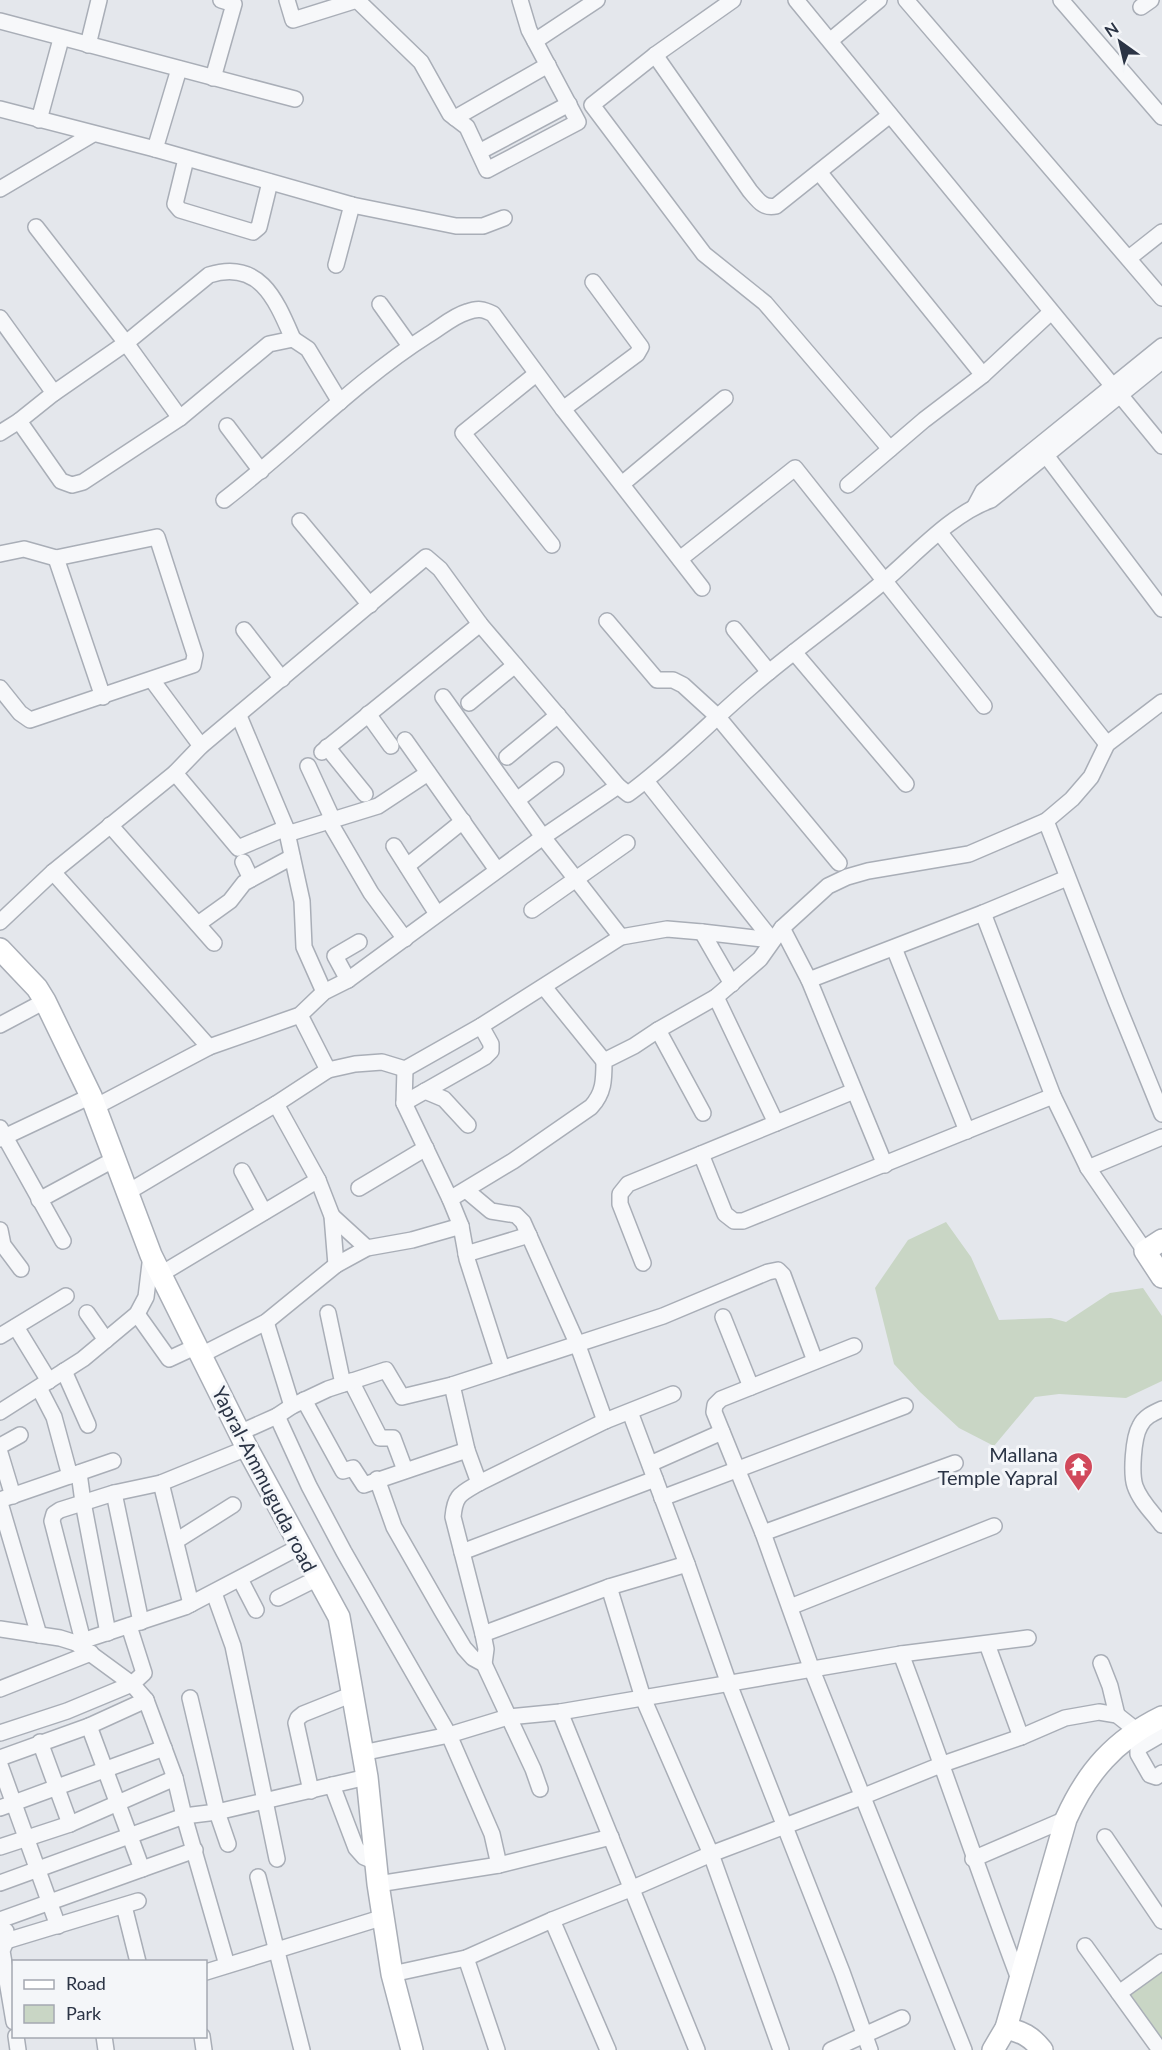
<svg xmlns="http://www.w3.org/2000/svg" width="1162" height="2050" font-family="Lato,sans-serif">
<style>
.green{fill:#c9d6c5}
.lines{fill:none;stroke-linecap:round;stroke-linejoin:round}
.street-casing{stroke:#a9aeb7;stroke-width:18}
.secondary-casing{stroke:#a9aeb7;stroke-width:24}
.street{stroke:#f7f8fa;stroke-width:15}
.secondary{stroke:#fff;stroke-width:21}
.labels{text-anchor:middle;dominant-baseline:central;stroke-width:6;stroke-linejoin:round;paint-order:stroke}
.poi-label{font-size:20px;fill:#2b3445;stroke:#f4f6f9;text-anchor:end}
.street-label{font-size:20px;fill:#2b3445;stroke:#f4f6f9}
</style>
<rect width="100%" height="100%" fill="#e4e7ec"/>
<g class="green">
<polygon points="946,1222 971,1257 999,1320 1051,1318 1066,1322 1110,1293 1143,1288 1162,1316 1162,1381 1126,1398 1059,1394 1035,1397 994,1446 959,1428 920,1392 894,1364 875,1288 908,1240"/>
<polygon points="1162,1972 1162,2043 1128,1994"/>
</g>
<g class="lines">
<defs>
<g id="street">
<polyline points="287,0 293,20 357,0"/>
<polyline points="357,0 421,62 450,114 467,127 487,170 578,122 529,30 520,0"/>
<polyline points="733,0 655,55 592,105 704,254 765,303 890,449"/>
<polyline points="796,0 1162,446"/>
<polyline points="906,0 1162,298"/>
<polyline points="1061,0 1162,117"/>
<polyline points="1141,7 1151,0"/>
<polyline points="0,21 295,99"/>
<polyline points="831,40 879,0"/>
<polyline points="535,41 597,0"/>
<polyline points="88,45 99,0"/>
<path d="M 655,55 L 750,191 C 758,200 763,209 776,206 L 890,115"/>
<polyline points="213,78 234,4 221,0"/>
<polyline points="0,109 155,149 352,205 456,226 483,226 504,218"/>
<polyline points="455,118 548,65"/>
<polyline points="39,120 61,39"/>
<polyline points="155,149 179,69"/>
<polyline points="479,152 569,104"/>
<polyline points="186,159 175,204 180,210 253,232 259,227 270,182"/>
<polyline points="819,172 983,375"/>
<polyline points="0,189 93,134"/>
<polyline points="36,227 126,343 180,418"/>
<polyline points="1129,258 1162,232"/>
<polyline points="336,265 352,205"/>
<polyline points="380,304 410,346"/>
<path d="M 0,318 L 54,393 L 126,343 L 209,275 C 260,259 276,300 293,339"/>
<polyline points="536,374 463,433 552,545"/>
<polyline points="563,409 637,354 641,347 593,282"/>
<polyline points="19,421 54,393"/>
<polyline points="227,426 261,471"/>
<polyline points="0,433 19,421 61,481 72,485 83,482 180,418 269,344 293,339 308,349 340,402"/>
<polyline points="1045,454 1162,609"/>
<polyline points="622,484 725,398"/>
<polyline points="848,485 924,420 983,375 1051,312"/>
<path d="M 224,500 C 293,447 354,382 428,335 C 440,328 453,316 467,312 C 478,308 483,309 493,314 L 563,409 L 702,588"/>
<polyline points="975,506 983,491 1162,346"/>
<polyline points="300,521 370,605"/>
<polyline points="940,533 1107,744"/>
<polyline points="0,554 24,549 56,558 157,537 195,655 193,665 30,720 20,713 0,688"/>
<polyline points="56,558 103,697"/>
<polyline points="680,559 795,468 984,706"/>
<polyline points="607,621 657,680 673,680 683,685 717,716 839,863"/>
<polyline points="734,629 769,672"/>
<polyline points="244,630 282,679"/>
<polyline points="794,652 906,784"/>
<polyline points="152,680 201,746"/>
<polyline points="443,697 543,837 621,937"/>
<polyline points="469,703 515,665"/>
<polyline points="368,714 391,746"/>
<polyline points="239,716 286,828 302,901 304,947 324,992"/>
<polyline points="405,740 497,870"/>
<polyline points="327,747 365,794"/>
<polyline points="322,752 480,624"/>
<polyline points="507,757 558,715"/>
<polyline points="308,766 333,820"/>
<polyline points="175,773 238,848 286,828"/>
<polyline points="646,781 772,940"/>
<polyline points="517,800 556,770"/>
<polyline points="329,821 371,893 405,939"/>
<polyline points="1046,821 1116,1001 1162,1114"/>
<polyline points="110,825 214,943"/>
<polyline points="287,834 378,806 428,773"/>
<polyline points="394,846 437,914"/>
<polyline points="243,862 251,879"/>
<polyline points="407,866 463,821"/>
<polyline points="53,872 209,1047"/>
<polyline points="532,910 627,843"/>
<polyline points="983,913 1053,1096 1088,1168 1145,1251"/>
<path d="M 0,922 L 53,872 L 175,773 L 201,746 L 426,557 L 440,569 L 480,624 L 618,786 L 628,794 C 672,762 710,722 751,687 C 794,650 840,618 883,582 C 915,555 951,514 991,500 L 1162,361"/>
<polyline points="198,924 230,901 244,883 292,857"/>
<polyline points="782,928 809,980 885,1165"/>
<polyline points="894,948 967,1131"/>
<polyline points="348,980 335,956 359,942"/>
<polyline points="809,980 983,913 1067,878"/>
<polyline points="732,984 702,932 772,940"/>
<polyline points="544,987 604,1061"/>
<polyline points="716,997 776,1123"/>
<polyline points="300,1015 328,1070"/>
<polyline points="0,1025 45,1001"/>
<polyline points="658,1030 703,1113"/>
<polyline points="405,1069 404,1103 450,1199 461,1226 467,1259 502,1368"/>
<polyline points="425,1091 444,1099 468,1125"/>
<polyline points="404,1103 485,1057 491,1051 491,1044 481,1026"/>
<polyline points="276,1104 318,1180 332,1216 336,1265"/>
<polyline points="95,1107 209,1047 300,1015 324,992 348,980 543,837 618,786"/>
<polyline points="0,1128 63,1241"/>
<polyline points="0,1139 91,1096"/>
<polyline points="701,1154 725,1214 734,1221 743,1221 1053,1096"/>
<polyline points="1088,1168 1162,1137"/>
<polyline points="242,1171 264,1212"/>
<polyline points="359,1188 426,1148"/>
<polyline points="466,1190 491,1211 516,1215 523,1222 577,1343 605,1421"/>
<polyline points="128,1192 276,1104 328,1070 355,1064 382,1062 405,1069 481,1026 621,937 667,929 702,932"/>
<path d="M 450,1199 L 513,1161 L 591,1107 C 604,1093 604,1080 604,1061 L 634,1046 L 658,1030 L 716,997 L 760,959 L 782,928 L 828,886 L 847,877 L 868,871 L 969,854 L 1046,821 L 1072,799 L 1091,777 L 1107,744 L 1162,702"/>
<polyline points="39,1200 115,1159"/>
<polyline points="332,1216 367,1248"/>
<polyline points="0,1230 3,1245 21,1269"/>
<polyline points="466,1254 529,1235"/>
<polyline points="643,1263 620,1204 620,1194 628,1184 854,1091"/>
<polyline points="161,1274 318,1180"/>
<polyline points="87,1313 106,1340"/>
<polyline points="328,1313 343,1384"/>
<polyline points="137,1314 169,1359 197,1346"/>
<polyline points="723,1317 751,1387"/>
<polyline points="266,1322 292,1406"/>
<polyline points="16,1327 49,1381"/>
<polyline points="0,1336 66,1296"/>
<polyline points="854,1346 721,1399 715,1405 714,1412 763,1533 812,1670 964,2050"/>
<polyline points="201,1355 266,1322 336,1265 367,1248 412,1240 461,1226"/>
<polyline points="64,1371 88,1425"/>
<polyline points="351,1381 380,1438 393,1438 405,1470"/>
<polyline points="452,1385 467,1450 479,1483"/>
<polyline points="39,1388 54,1417 70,1476"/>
<polyline points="304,1400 343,1471 353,1468 364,1485 467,1450"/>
<path d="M 1162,1409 C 1153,1413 1144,1417 1140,1426 C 1133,1438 1131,1474 1135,1486 C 1140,1501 1153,1513 1162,1525"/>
<polyline points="0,1412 83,1359 137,1314 146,1297 151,1255"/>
<polyline points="630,1412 687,1564 729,1684 842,1972 870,2050"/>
<polyline points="277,1416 309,1486 344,1552 449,1735 492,1834 499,1865"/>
<polyline points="239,1433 277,1416 292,1406 328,1389 386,1370 402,1397 452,1385 663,1316 768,1272 778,1270 783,1275 815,1361"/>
<polyline points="0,1446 20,1435"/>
<polyline points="0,1453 13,1496"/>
<polyline points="650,1464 722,1432"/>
<polyline points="79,1473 83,1502 108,1633"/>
<polyline points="377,1479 394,1527 442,1611 464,1648 473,1658 484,1664 533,1769 540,1789"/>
<polyline points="161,1483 191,1604"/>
<polyline points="114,1493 141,1622"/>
<polyline points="662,1498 905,1406"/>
<polyline points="0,1500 113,1461"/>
<polyline points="0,1503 39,1635"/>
<polyline points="763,1533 955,1463"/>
<polyline points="176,1541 233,1505"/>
<polyline points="462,1552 655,1479"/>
<polyline points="240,1579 256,1610"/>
<polyline points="609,1587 643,1698 711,1854 781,2050"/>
<polyline points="214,1593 233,1646 277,1859"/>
<polyline points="278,1598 316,1579"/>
<polyline points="790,1607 994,1526"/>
<polyline points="0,1629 60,1638 76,1643 132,1684 146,1700 175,1778 184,1816 217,1812 367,1777"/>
<polyline points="483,1634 609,1587 687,1564"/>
<polyline points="83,1641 52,1521 54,1514 60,1510 114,1493 161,1483 247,1448"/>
<polyline points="76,1643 185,1607 301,1546"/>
<polyline points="987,1644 1021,1737"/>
<path d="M 901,1654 C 942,1762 978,1871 1019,1979"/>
<polyline points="1101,1663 1110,1686 1117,1715"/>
<path d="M 484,1664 L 486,1649 L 483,1634 L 453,1517 C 455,1495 460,1494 479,1483 L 605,1421 L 673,1394"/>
<polyline points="0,1689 91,1653"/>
<polyline points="190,1698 217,1812 228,1844"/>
<polyline points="560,1712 697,2050"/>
<polyline points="89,1726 142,1869"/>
<polyline points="0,1733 67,1711 132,1684 144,1673 129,1626"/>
<polyline points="1162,1734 1138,1748 1138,1754 1150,1775 1156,1777 1162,1773"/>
<polyline points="40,1742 70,1824"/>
<polyline points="362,1753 449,1735 508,1717 560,1712 901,1654 1028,1638"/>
<polyline points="0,1758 89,1726 146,1700"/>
<polyline points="0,1765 58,1926"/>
<polyline points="332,1785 356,1848 364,1857 376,1862"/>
<polyline points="311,1791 296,1723 298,1718 303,1714 353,1694"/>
<polyline points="0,1808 164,1748"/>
<polyline points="1105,1837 1162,1921"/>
<polyline points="0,1847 70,1824 175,1778"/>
<polyline points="973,1859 1066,1819"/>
<polyline points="258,1877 302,2050"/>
<polyline points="0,1883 184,1816 227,1965"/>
<polyline points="378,1884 499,1865 611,1837"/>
<polyline points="124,1906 138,1962"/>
<polyline points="0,1920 195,1850"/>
<polyline points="552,1920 608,2050"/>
<polyline points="6,1931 6,1941 2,1951 14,2022"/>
<polyline points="6,1941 138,1901"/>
<polyline points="1085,1946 1160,2050"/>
<polyline points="466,1958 497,2050"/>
<polyline points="206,1972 384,1917"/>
<polyline points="392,1974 466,1958 552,1920 633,1888 711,1854 864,1796 943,1764 1021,1737 1065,1718 1099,1712 1117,1715 1136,1730"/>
<polyline points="1119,1993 1162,1962"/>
<polyline points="16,2036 18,2050"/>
<polyline points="104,2036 106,2050"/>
<polyline points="202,2036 204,2050"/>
<polyline points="831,2050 902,2018"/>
</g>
<g id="secondary">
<polyline points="0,949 37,988 45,1001 91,1096 151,1255 247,1448 339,1617 367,1777 378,1884 392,1974 412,2050"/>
<polyline points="1162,1240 1145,1251 1162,1277"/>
<path d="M 1006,2028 C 1022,2032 1031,2036 1042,2050"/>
<path d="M 993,2050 L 1006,2028 L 1066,1819 C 1087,1772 1115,1740 1162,1717"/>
</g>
</defs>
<use href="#street" class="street-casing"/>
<use href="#secondary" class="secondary-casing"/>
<use href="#street" class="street"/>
<use href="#secondary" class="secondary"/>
</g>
<defs>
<symbol id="temple-pin" viewBox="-11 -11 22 30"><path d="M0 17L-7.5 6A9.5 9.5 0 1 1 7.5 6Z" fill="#d1495b" stroke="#f4f6f9"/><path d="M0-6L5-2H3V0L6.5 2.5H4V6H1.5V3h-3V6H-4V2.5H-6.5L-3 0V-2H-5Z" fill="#fff"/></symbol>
</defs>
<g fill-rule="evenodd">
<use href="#temple-pin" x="1062" y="1450" width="33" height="45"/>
</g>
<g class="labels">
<g class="poi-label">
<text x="1058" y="1454">Mallana<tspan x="1058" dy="23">Temple Yapral</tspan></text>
</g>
<g class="street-label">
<text transform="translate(265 1479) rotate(63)">Yapral-Ammuguda road</text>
</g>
</g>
<rect x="12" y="1960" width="195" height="78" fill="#f4f6f9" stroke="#a4a8b1" stroke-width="1.5"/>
<rect x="24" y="1980" width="30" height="9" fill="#ffffff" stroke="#a4a8b1" stroke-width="1.5"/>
<text x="66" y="1990" font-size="18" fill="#2b3445">Road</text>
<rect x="24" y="2005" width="30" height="18" fill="#c9d6c5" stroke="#a4a8b1" stroke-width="1.5"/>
<text x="66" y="2020" font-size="18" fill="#2b3445">Park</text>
<g transform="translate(1120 42) rotate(326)" stroke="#f4f6f9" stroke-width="4.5" paint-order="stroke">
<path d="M0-4.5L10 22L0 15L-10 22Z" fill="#2b3445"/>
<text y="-9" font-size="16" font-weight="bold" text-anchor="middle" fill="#2b3445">N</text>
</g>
</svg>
